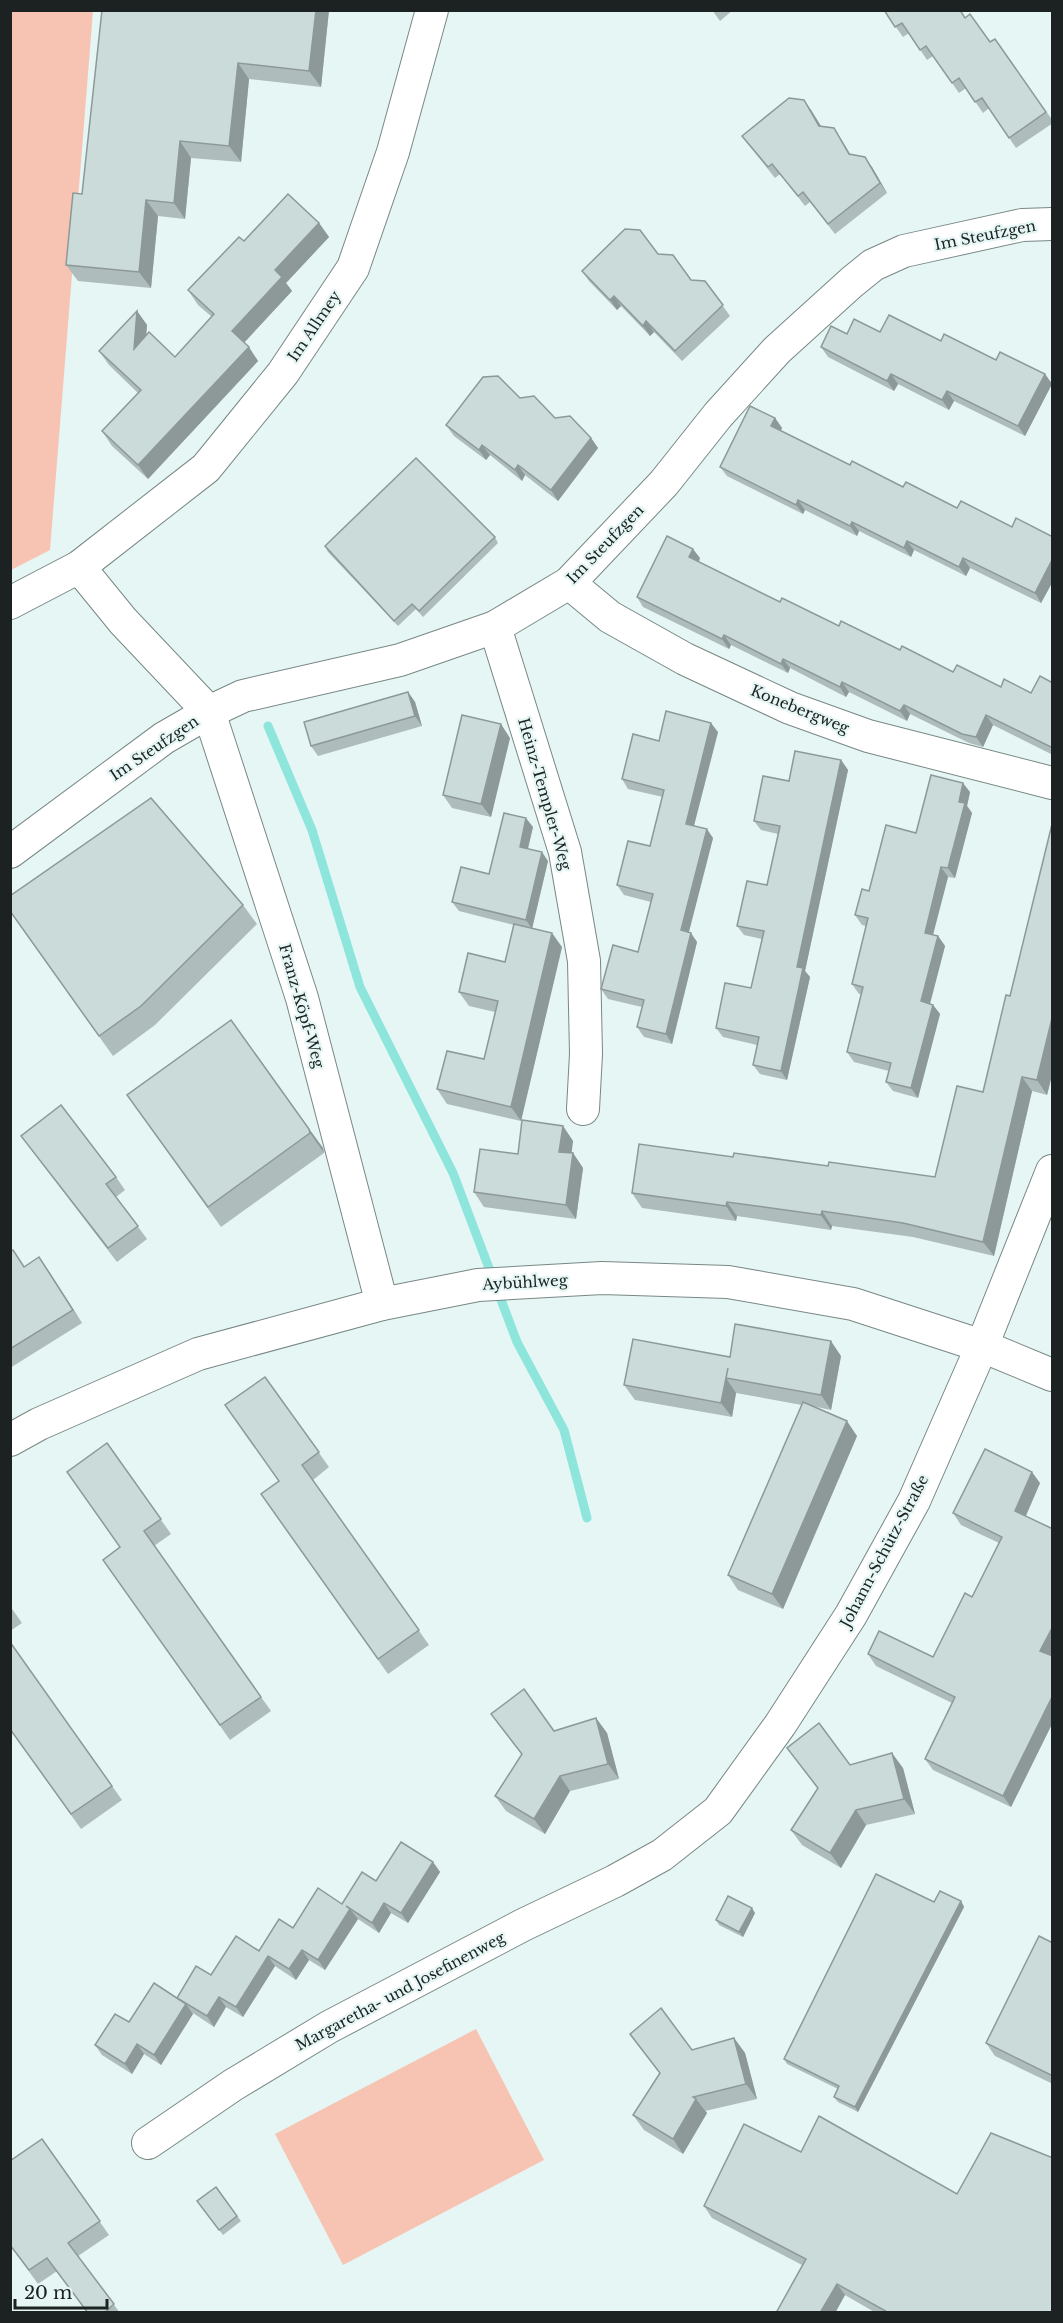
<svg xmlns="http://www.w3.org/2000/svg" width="1063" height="2323" font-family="'Libre Baskerville',serif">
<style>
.green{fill:#f7c4b4}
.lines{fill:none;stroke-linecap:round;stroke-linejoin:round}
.stream{stroke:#8ee5dc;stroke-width:9}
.street-casing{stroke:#788885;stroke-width:34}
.street{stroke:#fff;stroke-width:32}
.wall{fill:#aebcbb}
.shaded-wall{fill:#8d9998}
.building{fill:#cadbd9;stroke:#8d9998;stroke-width:1.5}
.labels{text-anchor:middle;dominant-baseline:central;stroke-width:4.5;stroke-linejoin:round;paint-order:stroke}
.street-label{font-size:15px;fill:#1b2221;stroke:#e5f6f4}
</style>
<rect width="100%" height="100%" fill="#e5f6f4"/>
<g class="green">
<polygon points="11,11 93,11 50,550 11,570"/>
<polygon points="476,2029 544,2160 343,2265 275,2134"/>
</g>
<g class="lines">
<polyline class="stream" points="268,726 312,830 360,987 453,1173 517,1342 564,1430 587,1518"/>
<defs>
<g id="street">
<polyline points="79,567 123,621 209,712 302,998 382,1304"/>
<polyline points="569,583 610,617 685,659 790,708 868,736 1052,783"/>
<polyline points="10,603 79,567 206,468 283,373 353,268 393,152 432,10"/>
<polyline points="495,627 565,852 584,961 586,1054 583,1109"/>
<polyline points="10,852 164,738 209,712 243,696 400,660 495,627 569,583 664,483 718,415 777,350 852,282 873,265 904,251 1022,225 1052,224"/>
<polyline points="10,1440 39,1424 198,1354 382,1304 478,1285 602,1278 728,1282 853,1304 982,1346 1052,1375"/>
<polyline points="148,2143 233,2085 329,2027 523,1925 615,1881 662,1855 718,1811 780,1725 851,1615 914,1501 982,1346 1052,1171"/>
</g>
</defs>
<use href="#street" class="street-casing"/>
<use href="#street" class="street"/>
</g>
<g class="wall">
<polygon points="102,10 329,10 321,87 249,79 241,162 191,158 185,219 158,216 151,288 78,281 66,265 82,194"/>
<polygon points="712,10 733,10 720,21"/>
<polygon points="884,10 965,18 990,42 995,39 1053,121 1053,123 1016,148 989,108 983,113 966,88 959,93 933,56 927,60 909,33 903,37"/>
<polygon points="811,110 821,126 841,139 851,155 872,167 887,193 835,234 810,202 805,206 780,174 775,178 742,136"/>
<polygon points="319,223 329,237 286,283 292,291 244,342 258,361 148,479 112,446 102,431 138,393 109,365 99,351 137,311 147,325 146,335 175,357 212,317 198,305 188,290 244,241"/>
<polygon points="658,254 691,280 705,281 730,316 682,361 654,332 650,336 621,306 617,310 589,281 582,271"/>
<polygon points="880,332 941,341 996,360 1045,374 1052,384 1025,436 954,401 949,410 898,384 894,391 828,357 821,347 847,334"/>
<polygon points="520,398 591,438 598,448 558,501 525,475 522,481 490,455 486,460 454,436 446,425"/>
<polygon points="775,418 782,428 781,430 850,465 957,508 1012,527 1053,537 1053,581 1041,603 970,568 966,576 914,550 911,557 859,531 857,536 805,510 803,514 727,476 720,467"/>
<polygon points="495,537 498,543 423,617 416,609 398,626 328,552 325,546"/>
<polygon points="700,558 699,562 780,602 900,650 953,672 1001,687 1031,693 1053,683 1053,755 993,725 983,747 969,743 910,714 907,721 849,692 846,697 790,668 788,673 731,645 729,649 643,607 637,597"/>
<polygon points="408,692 415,702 422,726 318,756 311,746"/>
<polygon points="718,732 694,826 713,838 689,932 697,942 672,1044 644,1037 637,1027 642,1007 608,999 601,989 638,952 651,902 624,895 617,885 650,846 663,797 628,789 622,779 659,741"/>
<polygon points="510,738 491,817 452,808 443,795"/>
<polygon points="841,760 848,770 805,971 810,977 787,1080 760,1074 753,1065 757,1045 723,1037 716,1028 751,988 762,939 744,935 737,926 767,885 778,834 761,830 754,821 789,781"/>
<polygon points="970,792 967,806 972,813 955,878 948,877 933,935 938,936 945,946 930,1004 933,1005 940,1014 918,1098 893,1091 886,1082 889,1071 854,1062 847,1052 861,994 859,994 852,984 866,926 862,925 855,915 916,833"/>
<polygon points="1053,820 1053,1071 1047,1095 1032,1091 994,1256 913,1237 832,1226 831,1230 737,1216 736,1221 642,1208 632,1193 733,1157 935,1177 983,1092 1010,996"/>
<polygon points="533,827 528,849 548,861 532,928 562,947 521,1121 447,1104 437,1089 484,1059 495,1012 469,1006 459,992 505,962 514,925 459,911 452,902 489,874"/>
<polygon points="243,905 257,924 155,1025 113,1056 10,911"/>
<polygon points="231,1020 323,1148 324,1153 221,1227 127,1095"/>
<polygon points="563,1126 573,1141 571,1153 573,1153 583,1168 576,1219 484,1207 474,1192 518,1154"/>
<polygon points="21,1136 116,1177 125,1190 116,1197 147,1239 117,1262"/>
<polygon points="10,1252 24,1266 48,1270 82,1323 10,1368"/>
<polygon points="841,1356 831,1410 812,1406 857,1436 783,1609 738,1590 728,1575 802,1405 736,1393 732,1417 635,1400 624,1385 730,1357"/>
<polygon points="265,1377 329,1467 313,1480 429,1645 388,1674 261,1494 279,1481"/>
<polygon points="107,1443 171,1534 154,1546 271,1711 230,1740 103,1560 120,1548"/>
<polygon points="1040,1483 1026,1516 1053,1529 1053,1653 1051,1656 1053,1656 1053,1722 1011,1807 933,1770 925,1759 952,1703 876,1666 868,1654 933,1657 972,1597 999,1543 961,1525 953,1513"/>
<polygon points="10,1606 22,1623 10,1631"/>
<polygon points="10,1642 122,1800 81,1829 10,1729"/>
<polygon points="491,1714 554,1731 596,1718 607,1733 619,1779 570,1791 545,1834 506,1811 495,1796 522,1755"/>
<polygon points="787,1748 850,1765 903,1768 915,1814 866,1825 841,1868 802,1845 791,1830 818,1789"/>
<polygon points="433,1862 440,1872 408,1923 391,1913 379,1933 358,1919 325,1970 309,1960 296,1980 275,1966 243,2017 226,2007 214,2027 193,2013 161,2065 144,2054 132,2074 102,2055 95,2045 129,2022 177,1998 211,1975 259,1951 293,1928 342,1904 376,1881"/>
<polygon points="961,1901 964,1907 858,2112 838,2102 834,2097 838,2089 787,2064 784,2059"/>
<polygon points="755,1913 743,1937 719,1925 716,1920"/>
<polygon points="1053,1943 1053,2084 995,2056 986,2043"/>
<polygon points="630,2034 692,2050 734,2038 745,2053 757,2099 705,2111 707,2113 683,2154 644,2130 633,2115 660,2074"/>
<polygon points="42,2139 109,2235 78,2256 120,2313 88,2313 57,2271 38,2284 10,2245"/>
<polygon points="216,2187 241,2221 223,2235 197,2201"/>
<polygon points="704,2206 1053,2313 876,2313 845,2295 835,2313 776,2313 802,2265 712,2218"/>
</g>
<g class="shaded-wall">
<polygon points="316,10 329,10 321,87 309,71"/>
<polygon points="238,63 249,79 241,162 229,146"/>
<polygon points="804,100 811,110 827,136 819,126"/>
<polygon points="834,128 841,139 856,165 849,154"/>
<polygon points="180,141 191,158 185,219 174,203"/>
<polygon points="865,157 872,167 887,193 880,183"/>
<polygon points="146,200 158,216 151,288 139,272"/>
<polygon points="319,223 329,237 286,283 292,291 242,345 232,331 275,270"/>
<polygon points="614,296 621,306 617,310 610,300"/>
<polygon points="137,311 147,325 144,363 134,349"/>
<polygon points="646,321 654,332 650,336 643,326"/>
<polygon points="249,347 258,361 148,479 138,465"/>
<polygon points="891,374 898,384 894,391 887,381"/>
<polygon points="1045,374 1052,384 1025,436 1018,426"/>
<polygon points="947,391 954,401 949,410 942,400"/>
<polygon points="775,418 782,428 778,435 771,426"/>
<polygon points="591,438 598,448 558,501 551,490"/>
<polygon points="482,445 490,455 486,460 479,450"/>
<polygon points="518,465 525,475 522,481 515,470"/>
<polygon points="798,500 805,510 803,514 796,505"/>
<polygon points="852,522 859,531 857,536 850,526"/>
<polygon points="907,541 914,550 911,557 904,548"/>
<polygon points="693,549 700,558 696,567 689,557"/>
<polygon points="963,558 970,568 966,576 959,567"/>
<polygon points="1053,558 1053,581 1041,603 1035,593"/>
<polygon points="724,635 731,645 729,649 722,639"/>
<polygon points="783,659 790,668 788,673 781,664"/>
<polygon points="842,682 849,692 846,697 840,687"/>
<polygon points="408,692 415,702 422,726 415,716"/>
<polygon points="904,705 910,714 907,721 900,711"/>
<polygon points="986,715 993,725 983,747 976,737"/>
<polygon points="711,723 718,732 692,833 686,824"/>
<polygon points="501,724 510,738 491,817 481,804"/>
<polygon points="841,760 848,770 805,971 810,977 787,1080 781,1071 797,967"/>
<polygon points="963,783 970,792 967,806 972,813 955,878 948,868 959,802"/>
<polygon points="526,818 533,827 526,856 520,847"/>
<polygon points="707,829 713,838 687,939 681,930"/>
<polygon points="542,852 548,861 532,929 526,920"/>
<polygon points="941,867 948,877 931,942 925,933"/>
<polygon points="552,933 562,947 521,1121 511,1107"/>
<polygon points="691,933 697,942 672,1044 666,1034"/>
<polygon points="938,936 945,946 928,1011 921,1001"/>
<polygon points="933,1005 940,1014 918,1098 911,1088"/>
<polygon points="1053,1014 1053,1071 1047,1095 1037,1080"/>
<polygon points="1022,1077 1032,1091 994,1256 983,1242"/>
<polygon points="563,1126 573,1141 570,1166 559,1152"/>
<polygon points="309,1129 323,1148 324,1153 310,1133"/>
<polygon points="573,1153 583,1168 576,1219 566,1205"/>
<polygon points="727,1202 737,1216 736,1221 726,1206"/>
<polygon points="822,1211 832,1226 831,1230 821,1215"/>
<polygon points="39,1257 48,1270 82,1323 73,1310"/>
<polygon points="831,1341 841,1356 831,1410 821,1395"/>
<polygon points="726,1378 736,1393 732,1417 721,1403"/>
<polygon points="847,1421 857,1436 783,1609 772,1594"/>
<polygon points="1032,1472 1040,1483 1023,1522 1015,1511"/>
<polygon points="1053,1626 1053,1653 1048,1662 1040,1651"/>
<polygon points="1053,1695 1053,1722 1011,1807 1003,1796"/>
<polygon points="596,1718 607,1733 619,1779 608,1764"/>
<polygon points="892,1753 903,1768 915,1814 904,1799"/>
<polygon points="560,1776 570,1791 545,1834 534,1819"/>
<polygon points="856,1810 866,1825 841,1868 830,1853"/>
<polygon points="433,1862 440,1872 408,1923 401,1913"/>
<polygon points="961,1901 964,1907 858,2112 855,2107"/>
<polygon points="384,1903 391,1913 379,1933 372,1923"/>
<polygon points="752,1908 755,1913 743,1937 739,1932"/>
<polygon points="350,1909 358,1919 325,1970 318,1960"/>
<polygon points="302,1950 309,1960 296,1980 289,1969"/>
<polygon points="268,1956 275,1966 243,2017 236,2007"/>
<polygon points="219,1997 226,2007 214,2027 207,2016"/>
<polygon points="186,2004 193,2014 161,2065 154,2055"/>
<polygon points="734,2038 745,2053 757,2099 746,2084"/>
<polygon points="137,2044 144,2054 132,2074 125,2064"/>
<polygon points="696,2099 707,2113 683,2154 673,2139"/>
<polygon points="837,2284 845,2295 835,2313 820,2313"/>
</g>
<g class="building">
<polygon points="102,10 316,10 309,71 238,63 229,146 180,141 174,203 146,200 139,272 66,265 73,193 82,194"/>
<polygon points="884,10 960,10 965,18 970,14 990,42 995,39 1046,112 1009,138 982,98 975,102 959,78 952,83 926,46 920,50 902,23 895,27"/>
<polygon points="789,98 804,100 819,126 834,128 849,154 865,157 880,183 828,224 803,192 798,196 772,164 768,167 742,136"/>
<polygon points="288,194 319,223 275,270 282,277 232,331 249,347 138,465 102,431 141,390 99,351 137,311 134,349 149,332 175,357 214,314 188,290 239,237 244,241"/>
<polygon points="625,229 640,230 658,254 673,255 691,280 705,281 723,305 675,351 646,321 643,326 614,296 610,300 582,271"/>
<polygon points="889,315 941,341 944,334 996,360 1000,352 1045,374 1018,426 947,391 942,400 891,374 887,381 821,347 831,326 847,334 854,319 880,332"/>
<polygon points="498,376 520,398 534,396 555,418 570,416 591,438 551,490 518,465 515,470 482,445 479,450 446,425 483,377"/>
<polygon points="750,406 775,418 771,426 850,465 852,461 903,487 906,482 957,508 961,501 1012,527 1016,518 1053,537 1053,558 1035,593 963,558 959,567 907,541 904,548 852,522 850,526 798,500 796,505 720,467"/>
<polygon points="416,458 495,537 419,611 412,604 394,621 325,546"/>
<polygon points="667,536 693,549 689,557 780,602 782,598 839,626 841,621 900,650 902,646 953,672 957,665 1001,687 1004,679 1031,693 1040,676 1053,683 1053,748 986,715 976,737 962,734 904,705 900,711 842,682 840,687 783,659 781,664 724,635 722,639 637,597"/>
<polygon points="408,692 415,716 311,746 304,722"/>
<polygon points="666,711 711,723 686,824 707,829 681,930 691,933 666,1034 637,1027 644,1000 601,989 613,945 638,952 653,894 617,885 628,841 650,846 664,790 622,779 633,734 659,741"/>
<polygon points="462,715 501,724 481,804 443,795"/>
<polygon points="795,751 841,760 797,967 803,968 781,1071 753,1065 759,1037 716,1028 725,983 751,988 764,931 737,926 747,881 767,885 780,826 754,821 763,776 789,781"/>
<polygon points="931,775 963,783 959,802 965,803 948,868 941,867 925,933 938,936 921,1001 933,1005 911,1088 886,1082 891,1063 847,1052 863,987 852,984 868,918 855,915 862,889 869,891 886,825 916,833"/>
<polygon points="151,798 243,905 141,1006 99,1036 10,911 10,896"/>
<polygon points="504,813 526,818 520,847 542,852 526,920 452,902 461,867 489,874"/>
<polygon points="1053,820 1053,1014 1037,1080 1022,1077 983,1242 903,1223 822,1211 821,1215 727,1202 726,1206 632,1193 639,1144 733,1157 734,1153 828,1166 829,1162 935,1177 957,1086 983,1092 1006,995 1010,996"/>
<polygon points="514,924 552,933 511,1107 437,1089 447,1051 484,1059 498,1001 459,992 468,953 505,962"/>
<polygon points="231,1020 309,1129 310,1133 208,1207 127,1095"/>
<polygon points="61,1105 116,1177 106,1184 138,1226 108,1248 21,1136"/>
<polygon points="522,1120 563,1126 559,1152 573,1153 566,1205 474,1192 480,1149 518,1154"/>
<polygon points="13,1250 24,1267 39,1257 73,1310 10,1349 10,1252"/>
<polygon points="735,1324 831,1341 821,1395 726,1378 728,1368 721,1403 624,1385 633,1339 730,1357"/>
<polygon points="265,1377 319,1452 302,1465 419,1630 378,1659 261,1494 279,1481 225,1405"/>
<polygon points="803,1402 847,1421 772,1594 728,1575"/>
<polygon points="107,1443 161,1519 144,1531 261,1697 220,1725 103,1560 120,1547 67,1472"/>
<polygon points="985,1449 1032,1472 1015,1511 1053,1529 1053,1626 1040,1651 1053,1656 1053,1695 1003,1796 925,1759 955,1697 868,1654 879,1631 933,1657 965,1593 972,1597 1002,1537 953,1513"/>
<polygon points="10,1642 112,1786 71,1814 10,1729"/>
<polygon points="524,1689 554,1731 596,1718 608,1764 560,1776 534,1819 495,1796 522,1754 491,1714"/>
<polygon points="819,1723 850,1765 892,1753 904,1799 856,1810 830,1853 791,1830 818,1788 787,1748"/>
<polygon points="401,1842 433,1862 401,1913 384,1903 372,1923 346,1906 350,1909 318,1960 302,1950 289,1969 268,1956 236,2007 219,1997 207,2016 177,1998 196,1966 211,1975 236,1936 259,1951 279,1919 293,1928 318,1888 342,1904 362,1872 376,1881"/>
<polygon points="876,1874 934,1902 940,1891 961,1901 855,2107 834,2097 839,2086 784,2059"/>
<polygon points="728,1896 752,1908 739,1932 716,1920"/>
<polygon points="1039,1936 1053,1943 1053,2076 986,2043"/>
<polygon points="154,1983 186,2004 154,2055 137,2044 125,2064 95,2045 115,2014 129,2022"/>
<polygon points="661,2008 692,2050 734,2038 746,2084 693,2097 696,2099 673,2139 633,2115 660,2073 630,2034"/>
<polygon points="819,2116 957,2194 991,2133 1053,2158 1053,2313 889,2313 837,2284 820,2313 776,2313 806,2259 704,2206 744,2124 801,2152"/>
<polygon points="42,2139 100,2221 68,2243 114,2304 104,2313 88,2313 47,2258 29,2270 10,2245 10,2161"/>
<polygon points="216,2187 237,2216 219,2230 197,2201"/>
</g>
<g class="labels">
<g class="street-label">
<text transform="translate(985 235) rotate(-11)">Im Steufzgen</text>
<text transform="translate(314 326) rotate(-56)">Im Allmey</text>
<text transform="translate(605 544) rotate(-46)">Im Steufzgen</text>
<text transform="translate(800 709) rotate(22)">Konebergweg</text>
<text transform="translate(154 748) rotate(-34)">Im Steufzgen</text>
<text transform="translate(545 794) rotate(74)">Heinz-Templer-Weg</text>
<text transform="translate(302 1006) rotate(74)">Franz-Köpf-Weg</text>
<text transform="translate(525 1282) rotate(-3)">Aybühlweg</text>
<text transform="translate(884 1551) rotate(-62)">Johann-Schütz-Straße</text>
<text transform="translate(400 1991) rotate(-28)">Margaretha- und Josefinenweg</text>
</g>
</g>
<rect width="1063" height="2323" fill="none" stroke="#1b2221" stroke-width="24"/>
<path d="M15 2299v9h92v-9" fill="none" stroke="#1b2221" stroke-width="3"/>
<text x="24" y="2299" font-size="18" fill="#1b2221" stroke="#e5f6f4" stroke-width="4.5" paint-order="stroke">20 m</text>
</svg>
